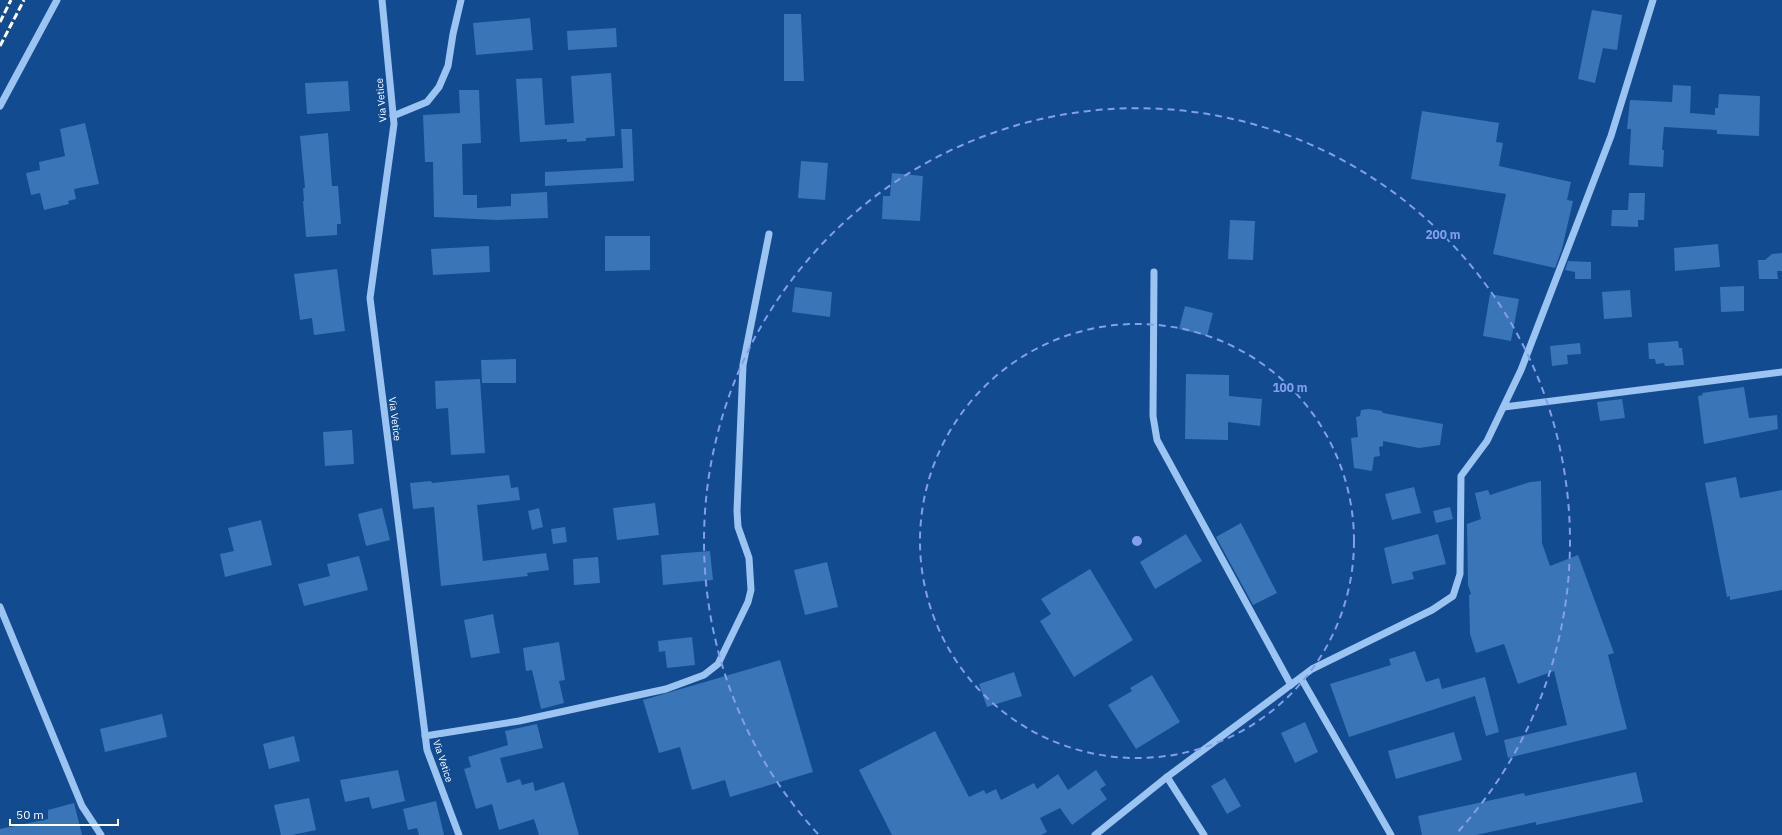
<svg xmlns="http://www.w3.org/2000/svg" width="1782" height="835" font-family="'IBM Plex Sans',sans-serif">
<style>
.building{fill:#3a75b8}
.lines{fill:none;stroke-linecap:round;stroke-linejoin:round}
.minor{stroke:#9cc4f2;stroke-width:7}
.rail{stroke:#fff;stroke-width:3;stroke-dasharray:7 3;stroke-linecap:butt}
.ring{fill:none;stroke:#839eea;stroke-width:2;stroke-dasharray:7 5}
.labels{text-anchor:middle;dominant-baseline:central;stroke-width:4;stroke-linejoin:round;paint-order:stroke}
.street-label{font-size:10px;fill:#fff;stroke:#124b8f}
.centre{fill:#839eea;stroke:#124b8f;stroke-width:2}
.ring-label{font-size:12px;text-anchor:middle;font-weight:bold;fill:#839eea;stroke:#124b8f;stroke-width:4;stroke-linejoin:round;paint-order:stroke}
</style>
<rect width="100%" height="100%" fill="#124b8f"/>
<g class="building">
<polygon points="1592,10 1622,15 1617,50 1603,48 1595,83 1578,79"/>
<polygon points="784,14 801,14 804,81 784,81"/>
<polygon points="530,18 533,50 476,55 473,23"/>
<polygon points="616,28 617,47 568,50 567,31"/>
<polygon points="611,73 615,136 586,138 586,141 567,142 567,139 520,142 516,79 542,78 545,125 574,123 571,76"/>
<polygon points="348,81 350,111 307,114 305,83"/>
<polygon points="1673,85 1691,86 1690,113 1715,115 1715,108 1718,108 1719,94 1760,96 1759,136 1717,134 1717,130 1664,127 1662,150 1664,150 1663,167 1629,165 1631,129 1627,129 1630,100 1672,102"/>
<polygon points="459,90 479,90 481,143 462,144 463,195 477,195 477,208 511,206 511,194 547,192 548,218 497,220 434,217 433,162 425,162 423,115 460,113"/>
<polygon points="1422,111 1499,123 1496,142 1503,143 1499,166 1571,182 1567,200 1573,201 1562,249 1555,268 1493,254 1506,194 1411,179"/>
<polygon points="85,123 99,184 74,189 76,199 68,201 69,204 44,210 40,193 31,195 26,173 40,170 39,162 65,156 60,129"/>
<polygon points="621,129 632,129 634,181 545,186 545,172 623,168"/>
<polygon points="328,133 332,186 338,186 341,224 337,224 337,235 306,237 303,201 304,201 303,188 305,188 300,136"/>
<polygon points="801,161 828,163 825,200 798,198"/>
<polygon points="892,173 923,176 920,221 882,219 883,196 890,196"/>
<polygon points="1629,193 1645,193 1644,220 1638,220 1638,227 1611,226 1612,210 1628,210"/>
<polygon points="1230,220 1255,221 1253,260 1228,259"/>
<polygon points="605,236 650,236 650,270 605,271"/>
<polygon points="1718,244 1720,267 1675,271 1674,248"/>
<polygon points="489,246 490,272 433,275 431,249"/>
<polygon points="1782,253 1782,271 1777,271 1778,279 1759,279 1758,260 1765,260 1772,254"/>
<polygon points="1568,261 1591,262 1591,279 1575,279 1575,272 1565,270"/>
<polygon points="337,269 345,331 314,335 312,318 300,320 294,274"/>
<polygon points="1744,286 1744,311 1721,312 1720,287"/>
<polygon points="795,287 832,292 830,317 792,312"/>
<polygon points="1630,290 1632,317 1604,319 1602,292"/>
<polygon points="1490,294 1519,299 1511,341 1483,336"/>
<polygon points="1185,306 1213,313 1207,336 1179,329"/>
<polygon points="1678,341 1679,348 1682,348 1684,365 1665,366 1664,363 1656,364 1655,359 1649,359 1648,343"/>
<polygon points="1580,343 1581,354 1567,355 1568,364 1552,366 1550,346"/>
<polygon points="516,359 516,383 482,383 481,360"/>
<polygon points="1186,374 1229,375 1229,396 1262,399 1260,426 1228,422 1228,440 1185,439"/>
<polygon points="480,379 485,453 451,455 448,408 436,409 435,381"/>
<polygon points="1744,387 1749,418 1777,415 1778,429 1704,444 1698,396 1703,395 1702,393"/>
<polygon points="1622,399 1625,418 1600,421 1597,402"/>
<polygon points="1369,409 1382,411 1383,413 1443,424 1440,445 1419,448 1383,441 1383,446 1379,447 1380,456 1374,457 1372,471 1354,468 1351,438 1358,437 1356,417 1360,416 1361,410"/>
<polygon points="352,430 354,464 325,466 323,432"/>
<polygon points="509,475 511,488 518,487 520,500 477,505 483,561 546,553 549,570 527,573 528,576 441,586 434,507 413,509 410,483 431,481 432,483"/>
<polygon points="1736,477 1740,498 1782,490 1782,590 1730,600 1730,596 1727,597 1705,483"/>
<polygon points="1541,481 1542,543 1550,566 1578,555 1614,653 1608,655 1627,729 1508,758 1504,740 1567,725 1554,671 1518,684 1504,644 1476,653 1470,634 1469,595 1471,594 1468,585 1467,524 1481,519 1475,493 1488,490 1490,495 1530,482"/>
<polygon points="1414,487 1421,513 1392,520 1385,494"/>
<polygon points="655,503 659,535 617,540 613,508"/>
<polygon points="1450,507 1453,519 1436,523 1433,511"/>
<polygon points="382,508 390,540 366,546 358,514"/>
<polygon points="539,508 543,527 532,530 528,511"/>
<polygon points="261,520 272,565 225,577 220,554 234,551 228,528"/>
<polygon points="1241,523 1277,593 1253,605 1216,537"/>
<polygon points="565,527 567,542 553,544 551,529"/>
<polygon points="1186,534 1202,561 1155,589 1140,562"/>
<polygon points="1438,534 1446,564 1412,572 1414,579 1392,584 1384,548"/>
<polygon points="710,551 713,580 663,585 661,555"/>
<polygon points="359,556 368,590 304,606 298,584 330,576 327,564"/>
<polygon points="598,557 600,583 574,585 573,559"/>
<polygon points="827,562 838,607 805,615 794,570"/>
<polygon points="1090,569 1133,640 1074,677 1040,621 1051,614 1041,599"/>
<polygon points="493,614 500,653 471,658 464,620"/>
<polygon points="692,637 695,665 667,668 665,651 659,652 658,641"/>
<polygon points="559,642 565,680 559,681 564,703 541,709 532,670 526,671 523,648"/>
<polygon points="1415,651 1426,682 1439,678 1442,689 1485,677 1499,732 1486,736 1475,696 1349,737 1330,684 1391,665 1389,659"/>
<polygon points="780,660 813,772 730,797 725,780 692,790 680,747 659,753 643,700"/>
<polygon points="1014,672 1022,696 987,707 979,684"/>
<polygon points="1152,675 1180,722 1136,749 1108,705 1132,691 1130,688"/>
<polygon points="162,714 167,737 105,752 100,729"/>
<polygon points="1305,722 1318,752 1295,763 1281,733"/>
<polygon points="537,724 543,748 500,758 507,783 520,779 522,785 533,782 535,791 564,782 579,835 539,835 534,819 499,830 492,804 476,809 464,769 471,767 468,757 508,745 505,731"/>
<polygon points="935,731 969,797 984,790 986,794 996,789 1001,800 1034,783 1037,789 1058,774 1068,790 1096,770 1106,785 1100,789 1107,799 1072,825 1060,808 1040,818 1047,832 1041,835 892,835 859,770"/>
<polygon points="1454,732 1462,760 1396,779 1388,751"/>
<polygon points="294,736 300,761 269,769 263,744"/>
<polygon points="398,770 405,801 372,809 369,797 345,802 340,780"/>
<polygon points="1636,772 1643,802 1536,825 1536,822 1476,835 1422,835 1418,816 1524,793 1525,796"/>
<polygon points="1225,778 1241,806 1227,814 1211,786"/>
<polygon points="309,798 316,830 292,835 281,835 274,805"/>
<polygon points="436,801 444,835 419,835 417,828 408,830 403,809"/>
<polygon points="74,803 82,835 0,835 0,829 48,819 48,810"/>
</g>
<g class="lines">
<g class="minor">
<polyline points="382,0 394,124 370,298 427,750 459,835"/>
<polyline points="0,106 57,0"/>
<polyline points="393,116 427,102 439,87 448,66 453,34 461,0"/>
<polyline points="1154,272 1153,416 1157,440 1291,685"/>
<polyline points="1504,407 1782,372"/>
<polyline points="0,607 82,806 101,835"/>
<polyline points="1301,678 1391,835"/>
<polyline points="425,736 519,721 666,689 704,675 718,664 748,602 751,590 749,558 738,527 737,511 743,365 769,234"/>
<polyline points="1167,777 1204,835"/>
<polyline points="1095,835 1167,777 1312,669 1432,610 1453,596 1460,574 1461,476 1487,441 1521,370 1611,136 1653,0"/>
</g>
<g class="rail">
<polyline points="0,22 11,0"/>
<polyline points="0,46 24,0"/>
</g>
</g>
<g class="ring">
<circle cx="1137" cy="541" r="217"/>
<path d="M818 834A433 433 0 1 1 1456 834"/>
</g>
<g class="labels">
<g class="street-label">
<text transform="translate(381 100) rotate(-95)">Via Vetice</text>
<text transform="translate(395 419) rotate(83)">Via Vetice</text>
<text transform="translate(443 761) rotate(72)">Via Vetice</text>
</g>
</g>
<circle cx="1137" cy="541" r="6" class="centre"/>
<g class="ring-label">
<text x="1443" y="239">200 m</text>
<text x="1290" y="392">100 m</text>
</g>
<path d="M10 819v6h108v-6" fill="none" stroke="#ffffff" stroke-width="2"/>
<text x="16" y="819" font-size="12" fill="#ffffff" stroke="#124b8f" stroke-width="3" paint-order="stroke">50 m</text>
</svg>
